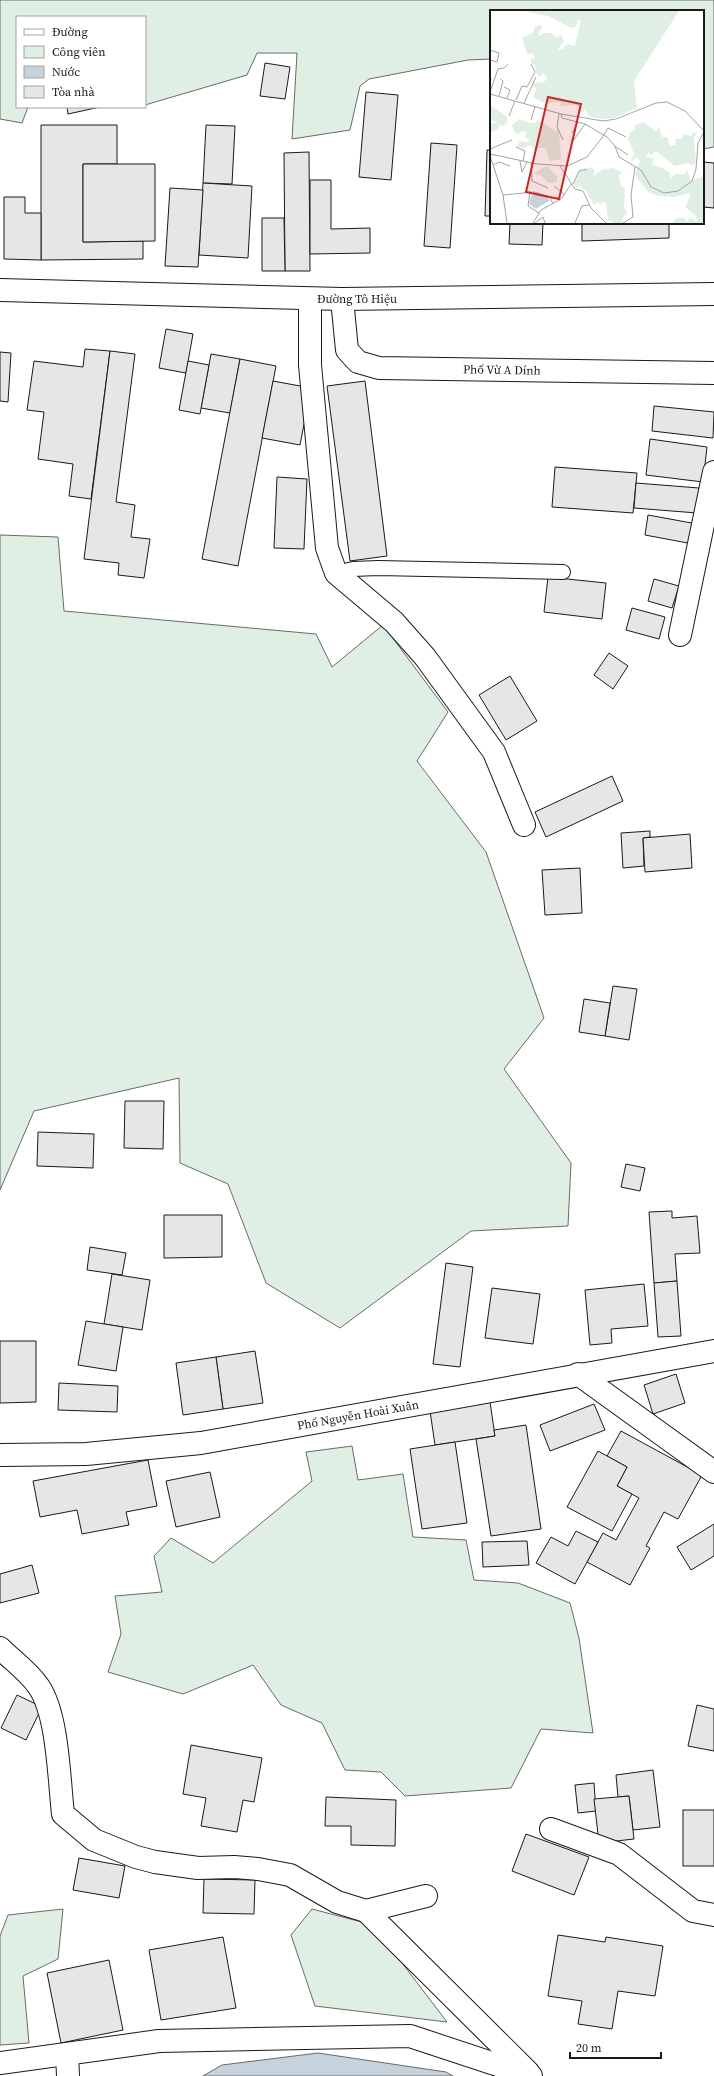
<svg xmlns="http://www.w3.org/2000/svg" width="714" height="2076" font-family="'Source Serif 4',serif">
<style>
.green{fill:#e0efe3;stroke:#6a6a6a}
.water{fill:#c6d2dc;stroke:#6a6a6a}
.building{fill:#e6e6e6;stroke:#1a1a1a}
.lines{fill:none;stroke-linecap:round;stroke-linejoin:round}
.lane-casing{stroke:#1a1a1a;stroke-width:16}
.street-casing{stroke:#1a1a1a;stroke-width:24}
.highway-casing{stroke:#1a1a1a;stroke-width:24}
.lane{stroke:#fff;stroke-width:14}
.street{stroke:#fff;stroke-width:22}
.highway{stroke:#fff;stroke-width:22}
.labels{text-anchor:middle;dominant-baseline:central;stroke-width:3;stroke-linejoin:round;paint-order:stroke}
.street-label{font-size:12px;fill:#1a1a1a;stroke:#fff}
.inset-road{fill:none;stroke:#a3a3a3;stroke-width:1}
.view{fill:#c62828;fill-opacity:0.15;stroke:#c62828;stroke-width:2}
.inset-edge{fill:none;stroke:#1a1a1a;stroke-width:2}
</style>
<rect width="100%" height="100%" fill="#fff"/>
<g class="green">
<polygon points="0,0 714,0 714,147 703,149 703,11 491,11 491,59 468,60 369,79 360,86 350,130 292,139 297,53 257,53 247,75 145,105 145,17 17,17 17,107 28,107 22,123 0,119"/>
<polygon points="0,535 58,537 64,611 316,634 332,667 383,625 448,712 417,761 486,852 544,1018 504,1069 571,1163 568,1226 471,1231 340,1328 266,1283 228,1184 180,1163 179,1078 34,1111 0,1190"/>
<polygon points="352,1446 358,1480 403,1474 413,1537 466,1540 474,1580 518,1583 570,1603 579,1638 593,1733 541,1729 511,1788 405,1796 381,1772 345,1770 322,1723 281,1705 253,1665 183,1694 108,1672 121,1634 115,1596 162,1592 154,1556 171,1538 213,1563 312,1481 306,1452"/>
<polygon points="63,1909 58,1959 23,1976 29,2043 0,2045 0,1936 8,1915"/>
<polygon points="312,1909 373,1925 447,2022 315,2006 291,1935"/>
</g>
<polygon class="water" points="318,2053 446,2072 453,2076 203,2076 222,2065"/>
<g class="building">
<polygon points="265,63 290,67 285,99 260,96"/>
<polygon points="366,92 398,95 391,180 359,177"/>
<polygon points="67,107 100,107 68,114"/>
<polygon points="41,125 117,125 117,164 83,164 83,242 143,241 143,259 41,260"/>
<polygon points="206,125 235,126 232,184 203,183"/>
<polygon points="431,143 457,145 450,248 424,246"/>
<polygon points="487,150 491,150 491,216 485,216"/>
<polygon points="309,152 310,271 285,271 284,153"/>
<polygon points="703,162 714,163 714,208 703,207"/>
<polygon points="83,164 155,164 155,241 83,242"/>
<polygon points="310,180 331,180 331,229 370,228 370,253 310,254"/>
<polygon points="203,183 252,186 248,258 199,255"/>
<polygon points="170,188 203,190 198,267 165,266"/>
<polygon points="4,197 25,197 25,213 41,213 41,260 4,259"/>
<polygon points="262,218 284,218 285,271 262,271"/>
<polygon points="510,223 543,223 542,245 509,244"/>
<polygon points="582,223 669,223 669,238 582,241"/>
<polygon points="166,329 193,334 186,373 159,368"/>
<polygon points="85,349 110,351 91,499 69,496 73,464 38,459 44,412 27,410 34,361 83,367"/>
<polygon points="110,351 135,354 116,502 135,505 131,537 150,539 144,578 118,575 119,563 84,559"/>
<polygon points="0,352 11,353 8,402 0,401"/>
<polygon points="211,354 240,359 230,413 201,408"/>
<polygon points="240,359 276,366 238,566 202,559"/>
<polygon points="188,361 209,365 200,414 179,410"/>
<polygon points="273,381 311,388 300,445 262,438"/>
<polygon points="365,381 387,556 350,561 327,386"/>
<polygon points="654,406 714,412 713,438 652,431"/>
<polygon points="650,439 707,447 703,482 646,475"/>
<polygon points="555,467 637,473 633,513 552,507"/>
<polygon points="277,477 307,479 304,549 274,548"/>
<polygon points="636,483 699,488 697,513 634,508"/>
<polygon points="648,515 697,524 693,544 645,535"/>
<polygon points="548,577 606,583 602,619 544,612"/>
<polygon points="654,579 679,586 672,608 648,601"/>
<polygon points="632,608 665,617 659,639 626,630"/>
<polygon points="609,653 628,666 613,689 594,675"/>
<polygon points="510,676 537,721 506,740 479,695"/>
<polygon points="612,776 623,801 546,837 535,812"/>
<polygon points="650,831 650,837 643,838 644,866 623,868 621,833"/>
<polygon points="690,834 692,868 645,872 643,838"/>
<polygon points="580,868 582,913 545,915 542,870"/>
<polygon points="613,986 637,989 629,1040 605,1036"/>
<polygon points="584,999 610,1003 605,1036 579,1032"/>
<polygon points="125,1101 164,1101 163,1149 124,1148"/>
<polygon points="38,1132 94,1134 93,1168 37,1166"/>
<polygon points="626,1164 645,1168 640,1191 621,1187"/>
<polygon points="672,1211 672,1218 697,1216 700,1253 675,1254 677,1281 654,1283 649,1212"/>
<polygon points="164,1215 222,1215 222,1257 164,1258"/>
<polygon points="90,1247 126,1253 122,1275 87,1270"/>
<polygon points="446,1263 473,1267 460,1367 433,1364"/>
<polygon points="112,1274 150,1280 142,1330 104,1324"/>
<polygon points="677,1281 681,1336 658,1337 654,1283"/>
<polygon points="644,1284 648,1326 611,1329 612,1343 590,1345 585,1290"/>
<polygon points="492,1288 540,1294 533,1344 485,1338"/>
<polygon points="86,1321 123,1327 116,1371 78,1365"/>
<polygon points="0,1341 36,1341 36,1402 0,1403"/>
<polygon points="255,1351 263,1403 223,1409 216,1357"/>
<polygon points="216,1357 223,1409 183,1415 176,1363"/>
<polygon points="676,1374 685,1403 653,1414 644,1385"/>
<polygon points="59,1383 118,1386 117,1412 58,1410"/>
<polygon points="490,1402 495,1436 435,1445 430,1411"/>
<polygon points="594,1404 605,1430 550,1451 540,1425"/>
<polygon points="526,1425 541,1529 491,1536 476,1439 495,1436 494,1430"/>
<polygon points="621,1431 702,1475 678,1519 664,1512 646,1546 650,1548 630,1585 587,1562 603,1533 616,1540 639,1498 617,1486 627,1467 607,1456"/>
<polygon points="455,1442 467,1523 422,1529 410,1449"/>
<polygon points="598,1451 627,1467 617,1486 632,1494 612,1531 567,1507"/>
<polygon points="148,1460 157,1506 126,1512 129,1525 82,1534 77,1510 40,1517 33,1481"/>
<polygon points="210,1472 220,1517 176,1527 166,1481"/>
<polygon points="714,1524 714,1556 691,1570 677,1547"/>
<polygon points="576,1531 598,1542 575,1584 536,1563 551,1537 568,1546"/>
<polygon points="527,1541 529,1565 483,1567 482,1542"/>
<polygon points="32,1565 39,1593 0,1603 0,1574"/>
<polygon points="17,1695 42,1707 26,1740 1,1728"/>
<polygon points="697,1705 714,1709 714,1751 688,1746"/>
<polygon points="191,1745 262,1758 254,1802 243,1800 237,1832 201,1826 206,1798 183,1794"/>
<polygon points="653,1770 660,1827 633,1830 629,1796 618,1797 616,1775"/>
<polygon points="594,1783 596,1811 578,1813 575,1785"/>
<polygon points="629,1796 634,1839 599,1843 594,1799"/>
<polygon points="326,1797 396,1800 395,1846 351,1845 351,1826 325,1826"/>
<rect x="683" y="1810" width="31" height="56"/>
<polygon points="526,1834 589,1857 574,1895 512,1871"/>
<polygon points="79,1858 125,1866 119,1898 73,1890"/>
<polygon points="204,1879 255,1880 254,1914 203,1913"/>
<polygon points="558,1935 605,1942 606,1937 663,1946 655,1996 618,1991 612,2029 578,2024 582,2001 548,1996"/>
<polygon points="223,1937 236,2008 161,2020 149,1950"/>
<polygon points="109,1960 123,2030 61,2043 47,1973"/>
</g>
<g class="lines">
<defs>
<polyline id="lane" points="336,573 353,569 378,568 563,572"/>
<g id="street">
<polyline points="310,299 310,365 327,548 336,573 394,622 425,657 494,752 524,825"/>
<polyline points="342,299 347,350 358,362 379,368 714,373"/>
<polyline points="680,635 714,472"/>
<polyline points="578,1374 714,1472"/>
<polyline points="0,1455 86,1454 201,1443 714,1351"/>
<path d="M 0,1648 C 13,1661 28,1671 39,1687 C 58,1715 59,1779 63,1814 L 94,1840 L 136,1857 L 155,1862 L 198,1868 L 234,1867 L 258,1869 L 290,1875 L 337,1902 L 366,1911 L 426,1896"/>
<polyline points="551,1829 619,1854 693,1911 714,1915"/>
<polyline points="366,1911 528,2072"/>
<polyline points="67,2054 68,2076"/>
<polyline points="0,2063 159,2041 410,2036 531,2076"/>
</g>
<polyline id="highway" points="0,290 342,299 714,294"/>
</defs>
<use href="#lane" class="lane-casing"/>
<use href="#street" class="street-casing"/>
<use href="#highway" class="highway-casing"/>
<use href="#lane" class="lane"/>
<use href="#street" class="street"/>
<use href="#highway" class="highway"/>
</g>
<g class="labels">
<g class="street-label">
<text x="357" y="299">Đường Tô Hiệu</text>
<text transform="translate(502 370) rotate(1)">Phố Vừ A Dính</text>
<text transform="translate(358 1415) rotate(-10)">Phố Nguyễn Hoài Xuân</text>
</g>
</g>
<g transform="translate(490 10)">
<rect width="214" height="214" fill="#fff"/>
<path d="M 34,1 L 189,1 L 144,71 L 147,98 L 124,108 L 113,109 L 101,107 L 94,100 L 93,103 L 87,101 L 88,97 L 84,95 L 70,96 L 71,92 L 54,93 L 43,87 L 47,78 L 42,77 L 44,73 L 54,72 L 57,68 L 53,63 L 50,67 L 46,63 L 45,55 L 41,53 L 41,49 L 45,48 L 43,43 L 37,44 L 32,28 L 44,22 L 44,18 L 48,15 L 53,16 L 48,24 L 50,26 L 54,23 L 61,23 L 67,28 L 71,25 L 74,31 L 68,39 L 72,40 L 77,34 L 85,36 L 91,9 L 86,11 L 88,12 L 85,17 L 81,18 L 58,6 ZM 0,95 L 16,106 L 18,111 L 13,116 L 8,115 L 9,118 L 3,122 L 0,121 L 0,114 L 7,113 L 0,109 ZM 29,109 L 41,113 L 46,113 L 47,110 L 66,121 L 69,119 L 71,149 L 60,151 L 55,138 L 48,138 L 46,141 L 40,135 L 33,138 L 27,137 L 30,131 L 38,132 L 39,129 L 34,126 L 37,123 L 32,121 L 28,125 L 24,121 L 22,115 ZM 153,112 L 166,121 L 169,116 L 172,127 L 177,127 L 180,136 L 186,135 L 185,129 L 191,129 L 194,124 L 201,126 L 204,122 L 207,123 L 204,128 L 206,152 L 203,155 L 198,153 L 184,156 L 166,141 L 160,146 L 159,142 L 156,147 L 164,148 L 162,155 L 173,158 L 180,163 L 181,168 L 186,164 L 195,164 L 197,160 L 201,171 L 214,166 L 214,213 L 183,213 L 186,208 L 194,208 L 197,212 L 200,207 L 207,212 L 206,206 L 195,197 L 201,183 L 183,187 L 165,185 L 158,182 L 145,165 L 150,151 L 146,147 L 143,151 L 141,150 L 144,144 L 138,129 L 140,122 L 145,120 L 145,115 ZM 57,156 L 67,166 L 67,172 L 58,173 L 52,166 L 45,164 L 47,161 ZM 101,157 L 105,161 L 103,166 L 114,159 L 123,158 L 132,162 L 129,166 L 131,177 L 134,177 L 135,180 L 134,197 L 137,203 L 132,209 L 134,213 L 124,213 L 118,210 L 116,193 L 113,192 L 111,195 L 108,192 L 104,195 L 96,181 L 89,176 L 86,178 L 84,173 L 89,162 Z" fill="#e0efe3"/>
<path d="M 46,183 L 57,186 L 60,190 L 46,199 L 39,194 L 41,186 Z" fill="#c6d2dc"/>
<path class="inset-road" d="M 0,40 L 9,43 L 7,52 L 0,50M 14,77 L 20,80 L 17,88M 0,82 L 8,59 L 14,58 L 18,54M 0,84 L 71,104 L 113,111 L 126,109 L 166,93 L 177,92 L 195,101 L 214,121M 9,86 L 13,71 L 10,69M 26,90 L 32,76 L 37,77 L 45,62 L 41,54M 34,93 L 46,67M 69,104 L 67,117 L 73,130M 71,104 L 72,108 L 95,114 L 117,127 L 125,136 L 129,147 L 151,160 L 161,177 L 174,183 L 188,181 L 202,171 L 206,159 L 208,133 L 214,122M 19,106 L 25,91M 41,110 L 45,97M 82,123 L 88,112M 114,125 L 118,118 L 136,127M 83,131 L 95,114M 125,136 L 138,145M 26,137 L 35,141 L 33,151M 0,139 L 22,130M 0,144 L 47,154 L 77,156 L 97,147 L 114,125M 0,146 L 13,185 L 17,213M 30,151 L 32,162 L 37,152M 41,153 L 42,171 L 58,178M 3,155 L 9,152 L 20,156M 70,156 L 85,179 L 93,181 L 101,198 L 116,213M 83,174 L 89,161 L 97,159M 64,176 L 75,185M 40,181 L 38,196 L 49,203M 13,185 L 44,182 L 60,187 L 63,194M 43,213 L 51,200 L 71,189 L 82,173M 45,213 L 53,207 L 55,213M 85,213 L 92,196 L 99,195M 133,213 L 143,207 L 141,185 L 145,157"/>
<path class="view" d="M 58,87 L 91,94 L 69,189 L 36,182 Z"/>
<rect width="214" height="214" class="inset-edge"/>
</g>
<rect x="16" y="16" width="130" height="92" fill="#ffffff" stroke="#a3a3a3"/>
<rect x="24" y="29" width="20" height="6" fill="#ffffff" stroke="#a3a3a3"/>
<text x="52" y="36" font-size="12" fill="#1a1a1a">Đường</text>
<rect x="24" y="46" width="20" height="12" fill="#e0efe3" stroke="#a3a3a3"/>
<text x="52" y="56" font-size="12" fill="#1a1a1a">Công viên</text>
<rect x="24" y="66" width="20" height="12" fill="#c6d2dc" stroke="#a3a3a3"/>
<text x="52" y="76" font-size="12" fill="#1a1a1a">Nước</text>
<rect x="24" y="86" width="20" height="12" fill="#e6e6e6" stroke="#a3a3a3"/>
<text x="52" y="96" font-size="12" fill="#1a1a1a">Tòa nhà</text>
<path d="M570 2052v6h91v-6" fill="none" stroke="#1a1a1a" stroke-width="2"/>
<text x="576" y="2052" font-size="12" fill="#1a1a1a" stroke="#ffffff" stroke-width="3" paint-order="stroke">20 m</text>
</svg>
